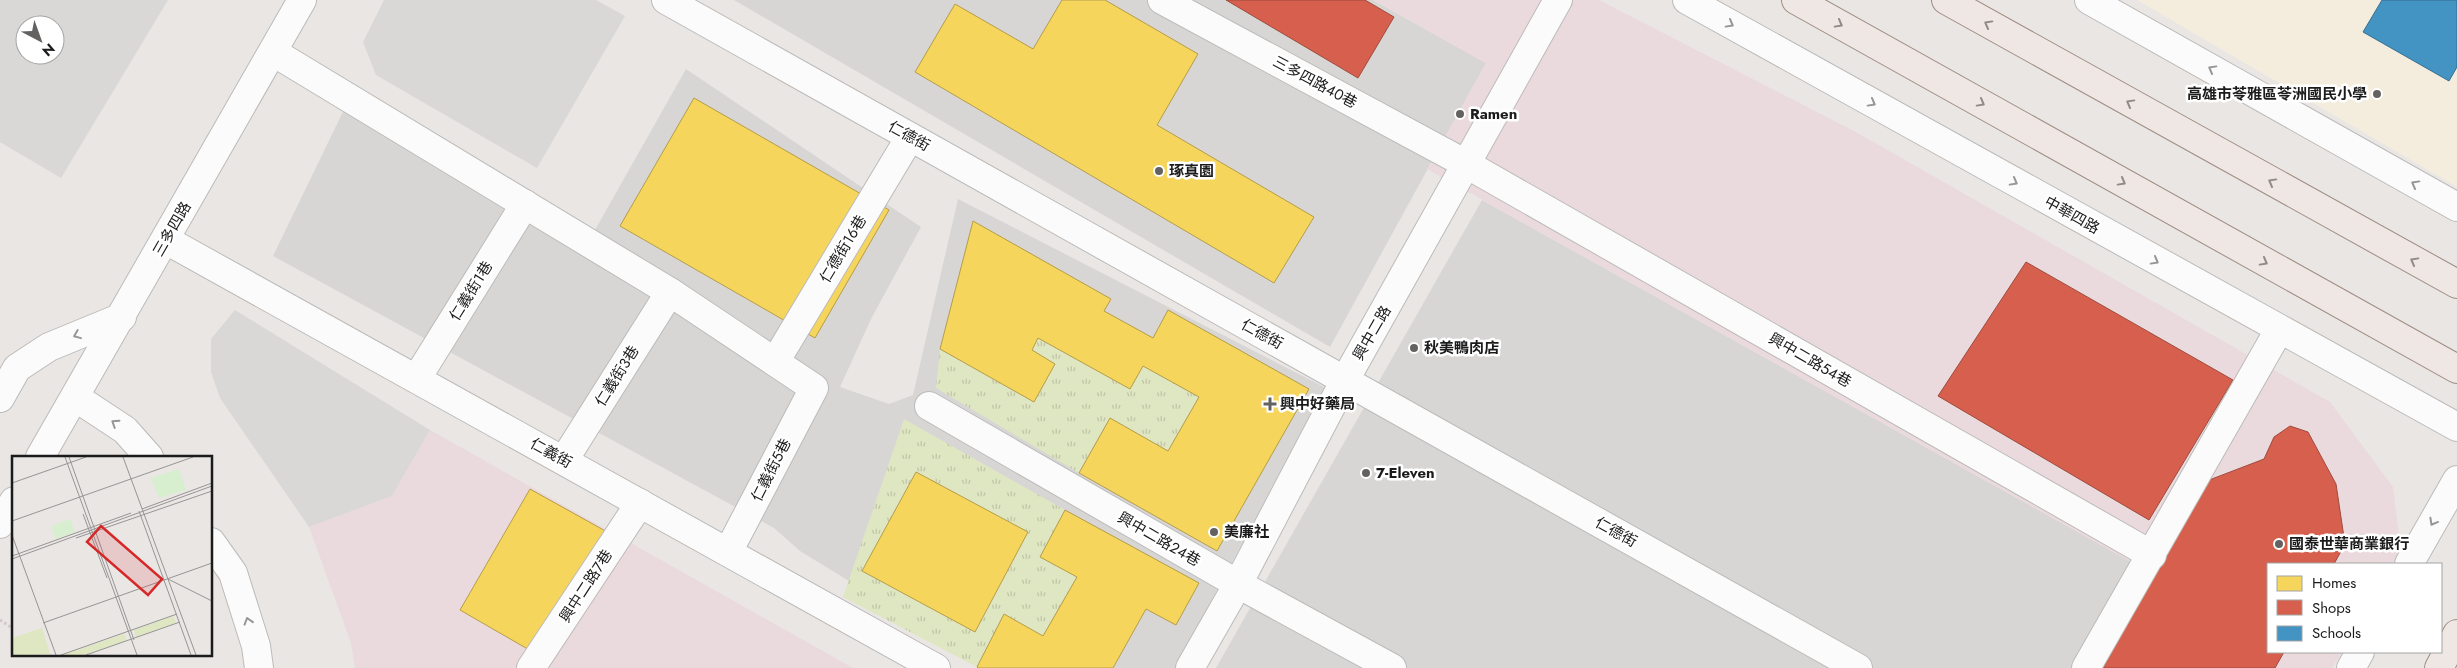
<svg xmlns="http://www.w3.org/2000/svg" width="2457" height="668" font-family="Jost,'Noto Sans TC',sans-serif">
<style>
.residential{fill:#d8d6d5}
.commercial{fill:#ebdadd}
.education{fill:#f4eddd}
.grass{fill:url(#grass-tufts)}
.parking{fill:#d9d8d7;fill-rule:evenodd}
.homes{fill:#f6d55c;stroke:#b49d48}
.shops{fill:#d6604d;stroke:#9e4b3e}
.schools{fill:#4393c3;stroke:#376f91}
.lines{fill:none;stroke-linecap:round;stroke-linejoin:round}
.minor-casing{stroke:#bcbbba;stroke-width:30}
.major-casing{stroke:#9e8c82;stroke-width:30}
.path{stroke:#d5c5c8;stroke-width:3;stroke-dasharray:2.5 2.5;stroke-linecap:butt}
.minor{stroke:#fcfbfb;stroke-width:28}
.major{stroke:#efe7e3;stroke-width:28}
.oneway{stroke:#979696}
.oneway2{stroke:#908b89}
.poi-dot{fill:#636261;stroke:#fff;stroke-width:2}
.labels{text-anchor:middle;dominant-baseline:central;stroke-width:5;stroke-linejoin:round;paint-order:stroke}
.street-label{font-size:15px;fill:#1b1b1b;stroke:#fff}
.poi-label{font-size:15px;font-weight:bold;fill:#1b1b1b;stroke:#fff;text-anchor:start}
.inset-road{fill:none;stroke:#979594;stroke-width:1}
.view{fill:#d62828;fill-opacity:0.15;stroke:#d62828;stroke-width:2.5}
.inset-edge{fill:none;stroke:#1b1b1b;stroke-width:2.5}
</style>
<defs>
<pattern id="grass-tufts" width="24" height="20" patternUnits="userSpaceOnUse" patternTransform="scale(1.25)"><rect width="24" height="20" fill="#dfe6c2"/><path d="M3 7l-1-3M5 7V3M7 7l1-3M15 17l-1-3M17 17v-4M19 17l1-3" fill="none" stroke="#bfc5a6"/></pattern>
</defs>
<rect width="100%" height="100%" fill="#e9e6e4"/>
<g class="residential">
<polygon points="734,0 1373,0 1486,63 1330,347"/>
<polygon points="686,69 921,227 871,319 840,387 889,404 913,395 958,199 1326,388 1175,668 991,668 800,551 774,528 273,256 354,89 595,230"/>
<polygon points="1482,200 2150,572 2095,668 1216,668"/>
</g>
<g class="commercial">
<polygon points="1373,0 1599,0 1854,131 2330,402 2393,487 2401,552 2394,564 2268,564 2268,652 2342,652 2332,668 2095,668 2149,572 1427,169 1486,63"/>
<polygon points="430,430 853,668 355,668 351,643 309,527 392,496"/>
</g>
<polygon class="education" points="2137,0 2457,0 2457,187"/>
<g class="grass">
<polygon points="1038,338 1130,389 1143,366 1199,397 1168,451 1110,419 1079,473 936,388 940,349 1034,402 1055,364 1032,350"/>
<polygon points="904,419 1065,510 1040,557 1077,577 1043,636 1004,615 977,667 843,597"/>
</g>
<g class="parking">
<path d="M 0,0 L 168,0 L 61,178 L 0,142 ZM 25,25 L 55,25 L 55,55 L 25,55 Z"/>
<polygon points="384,0 596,0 625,16 537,168 376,75 363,42"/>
<polygon points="235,310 430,430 392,496 309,527 220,398 211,372 211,339"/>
</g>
<g class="homes">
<polygon points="1062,0 1105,0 1198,54 1157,125 1314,217 1274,283 915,72 955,4 1033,49"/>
<polygon points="694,98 889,210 815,338 620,226"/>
<polygon points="973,221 1111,299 1104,311 1153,338 1168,310 1309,389 1217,551 1079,473 1110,418 1168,451 1199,397 1143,366 1130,389 1038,338 1032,350 1055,364 1034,402 940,349"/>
<polygon points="916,472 1028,532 975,632 862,571"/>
<polygon points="530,489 609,533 538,655 460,610"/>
<polygon points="1065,510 1199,583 1176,625 1146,609 1113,668 979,668 977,667 1004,614 1043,636 1077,577 1040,557"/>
</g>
<g class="shops">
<polygon points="1226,0 1365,0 1394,17 1358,78"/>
<polygon points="2026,262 2233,380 2149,520 1938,396"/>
<polygon points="2290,426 2308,432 2336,484 2345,544 2334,564 2268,564 2268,652 2284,652 2275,668 2103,668 2204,482 2264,459 2274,437"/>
</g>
<polygon class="schools" points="2382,0 2457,0 2457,67 2449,81 2363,32"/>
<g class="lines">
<defs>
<g id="minor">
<polyline points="666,0 1858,668"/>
<polyline points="1162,0 1468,165 2152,555"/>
<polyline points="1687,0 2457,427"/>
<polyline points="2089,0 2457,207"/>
<polyline points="273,52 670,292 814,388 728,552"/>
<polyline points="166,240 936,668"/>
<polyline points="775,362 910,137"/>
<polyline points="417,378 525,204"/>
<polyline points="75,397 125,430 149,457"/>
<polyline points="0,398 17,368 49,347 122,317"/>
<polyline points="929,406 1238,584 1392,668"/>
<polyline points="40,457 302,0"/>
<polyline points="564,460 670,292"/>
<polyline points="0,524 14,501"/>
<polyline points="211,542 233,573 256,646 259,668"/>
<polyline points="2409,564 2457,480"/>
<polyline points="531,668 640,503"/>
<polyline points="1190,668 1238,584 1345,380 1558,0"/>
<polyline points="2086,668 2279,330"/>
<polyline points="2351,668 2360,652"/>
</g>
<g id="major">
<polyline points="1796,0 2457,369"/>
<polyline points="1946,0 2457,284"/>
<polyline points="2439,668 2457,634"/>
</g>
</defs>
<use href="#minor" class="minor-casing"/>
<use href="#major" class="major-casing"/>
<polyline class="path" points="0,620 14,629"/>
<use href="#minor" class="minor"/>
<use href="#major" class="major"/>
</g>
<defs><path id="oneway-chevron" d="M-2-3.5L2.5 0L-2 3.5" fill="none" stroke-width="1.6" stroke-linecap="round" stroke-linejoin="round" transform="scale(1.25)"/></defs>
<g class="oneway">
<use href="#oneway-chevron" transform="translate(1730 24) rotate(29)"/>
<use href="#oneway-chevron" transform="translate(2212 69) rotate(-151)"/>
<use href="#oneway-chevron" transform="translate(1872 103) rotate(29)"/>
<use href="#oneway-chevron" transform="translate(2014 182) rotate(29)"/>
<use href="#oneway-chevron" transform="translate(2415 184) rotate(-151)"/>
<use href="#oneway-chevron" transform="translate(2155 261) rotate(29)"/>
<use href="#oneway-chevron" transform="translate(77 335) rotate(158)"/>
<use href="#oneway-chevron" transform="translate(115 423) rotate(-147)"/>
<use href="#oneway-chevron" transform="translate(2433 522) rotate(119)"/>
<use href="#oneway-chevron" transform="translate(248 621) rotate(-107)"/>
</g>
<g class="oneway2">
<use href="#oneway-chevron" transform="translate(1839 24) rotate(29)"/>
<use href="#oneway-chevron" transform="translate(1988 24) rotate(-151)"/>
<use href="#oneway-chevron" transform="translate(1981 103) rotate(29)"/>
<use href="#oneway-chevron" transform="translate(2130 103) rotate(-151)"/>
<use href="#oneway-chevron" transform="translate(2122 182) rotate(29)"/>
<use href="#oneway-chevron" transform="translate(2272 182) rotate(-151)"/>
<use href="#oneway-chevron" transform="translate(2414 261) rotate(-151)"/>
<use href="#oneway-chevron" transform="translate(2264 262) rotate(29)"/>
</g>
<g class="poi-dot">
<circle cx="2377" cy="94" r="5"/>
<circle cx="1460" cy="114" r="5"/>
<circle cx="1159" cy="171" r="5"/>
<circle cx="1414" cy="348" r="5"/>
<path d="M1267.5 396.5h5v5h5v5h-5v5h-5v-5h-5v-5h5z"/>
<circle cx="1366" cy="473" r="5"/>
<circle cx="1214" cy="532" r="5"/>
<circle cx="2279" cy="544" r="5"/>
</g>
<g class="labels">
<g class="street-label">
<text transform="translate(1315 82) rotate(28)">三多四路40巷</text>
<text transform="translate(909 136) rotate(29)">仁德街</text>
<text transform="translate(2072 215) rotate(29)">中華四路</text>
<text transform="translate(172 229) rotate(-60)">三多四路</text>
<text transform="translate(843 249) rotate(-59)">仁德街16巷</text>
<text transform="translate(471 291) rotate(-58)">仁義街1巷</text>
<text transform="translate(1372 333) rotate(-60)">興中二路</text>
<text transform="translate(1262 334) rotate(29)">仁德街</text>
<text transform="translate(1810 360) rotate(30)">興中二路54巷</text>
<text transform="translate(617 376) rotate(-58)">仁義街3巷</text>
<text transform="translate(551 453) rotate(29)">仁義街</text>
<text transform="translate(771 470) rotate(-63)">仁義街5巷</text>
<text transform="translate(1616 532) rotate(29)">仁德街</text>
<text transform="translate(1159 539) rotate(30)">興中二路24巷</text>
<text transform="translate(586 586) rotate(-57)">興中二路7巷</text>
</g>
<g class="poi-label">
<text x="2367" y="94" text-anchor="end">高雄市苓雅區苓洲國民小學</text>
<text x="1470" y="114">Ramen</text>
<text x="1169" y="171">琢真園</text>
<text x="1424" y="348">秋美鴨肉店</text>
<text x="1280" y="404">興中好藥局</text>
<text x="1376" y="473">7-Eleven</text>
<text x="1224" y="532">美廉社</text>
<text x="2289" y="544">國泰世華商業銀行</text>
</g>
</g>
<g transform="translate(12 456)">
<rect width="200" height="200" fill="#e9e6e4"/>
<path d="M 30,172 L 38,198 L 0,199 L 0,182 Z" fill="#dfe6c2"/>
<path d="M 167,13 L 174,34 L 147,42 L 139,22 ZM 58,63 L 63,76 L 44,83 L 39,70 Z" fill="#d7efcf"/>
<path d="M 161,160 L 164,167 L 124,181 L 122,174 ZM 112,178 L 115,185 L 72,199 L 51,199 Z" fill="#dfe6c2"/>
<path class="inset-road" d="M 53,1 L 125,199M 57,1 L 122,184M 111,1 L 184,199M 0,27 L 74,1M 130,53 L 200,27M 127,55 L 179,199M 71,58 L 95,122M 0,65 L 181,1M 0,79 L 44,199M 64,82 L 200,35M 0,100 L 119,57M 0,103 L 200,30M 156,123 L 200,145M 31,167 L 200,107M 49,199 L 165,158M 74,199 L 168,166"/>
<path class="view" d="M 89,70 L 150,123 L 136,139 L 75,86 Z"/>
<rect width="200" height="200" class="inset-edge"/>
</g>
<rect x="2267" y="563" width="175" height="90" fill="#ffffff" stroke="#a4a4a4"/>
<rect x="2277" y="576" width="25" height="15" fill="#f6d55c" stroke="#a4a4a4"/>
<text x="2312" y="588" font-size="15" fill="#1b1b1b">Homes</text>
<rect x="2277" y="600" width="25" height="15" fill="#d6604d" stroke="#a4a4a4"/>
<text x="2312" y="613" font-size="15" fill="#1b1b1b">Shops</text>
<rect x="2277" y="626" width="25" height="15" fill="#4393c3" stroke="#a4a4a4"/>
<text x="2312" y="638" font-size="15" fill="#1b1b1b">Schools</text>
<g transform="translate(40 40) rotate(139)"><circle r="24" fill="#ffffff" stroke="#a4a4a4"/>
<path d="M0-4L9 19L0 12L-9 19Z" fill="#636261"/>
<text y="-8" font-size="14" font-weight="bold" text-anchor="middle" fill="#1b1b1b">N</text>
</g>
</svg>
